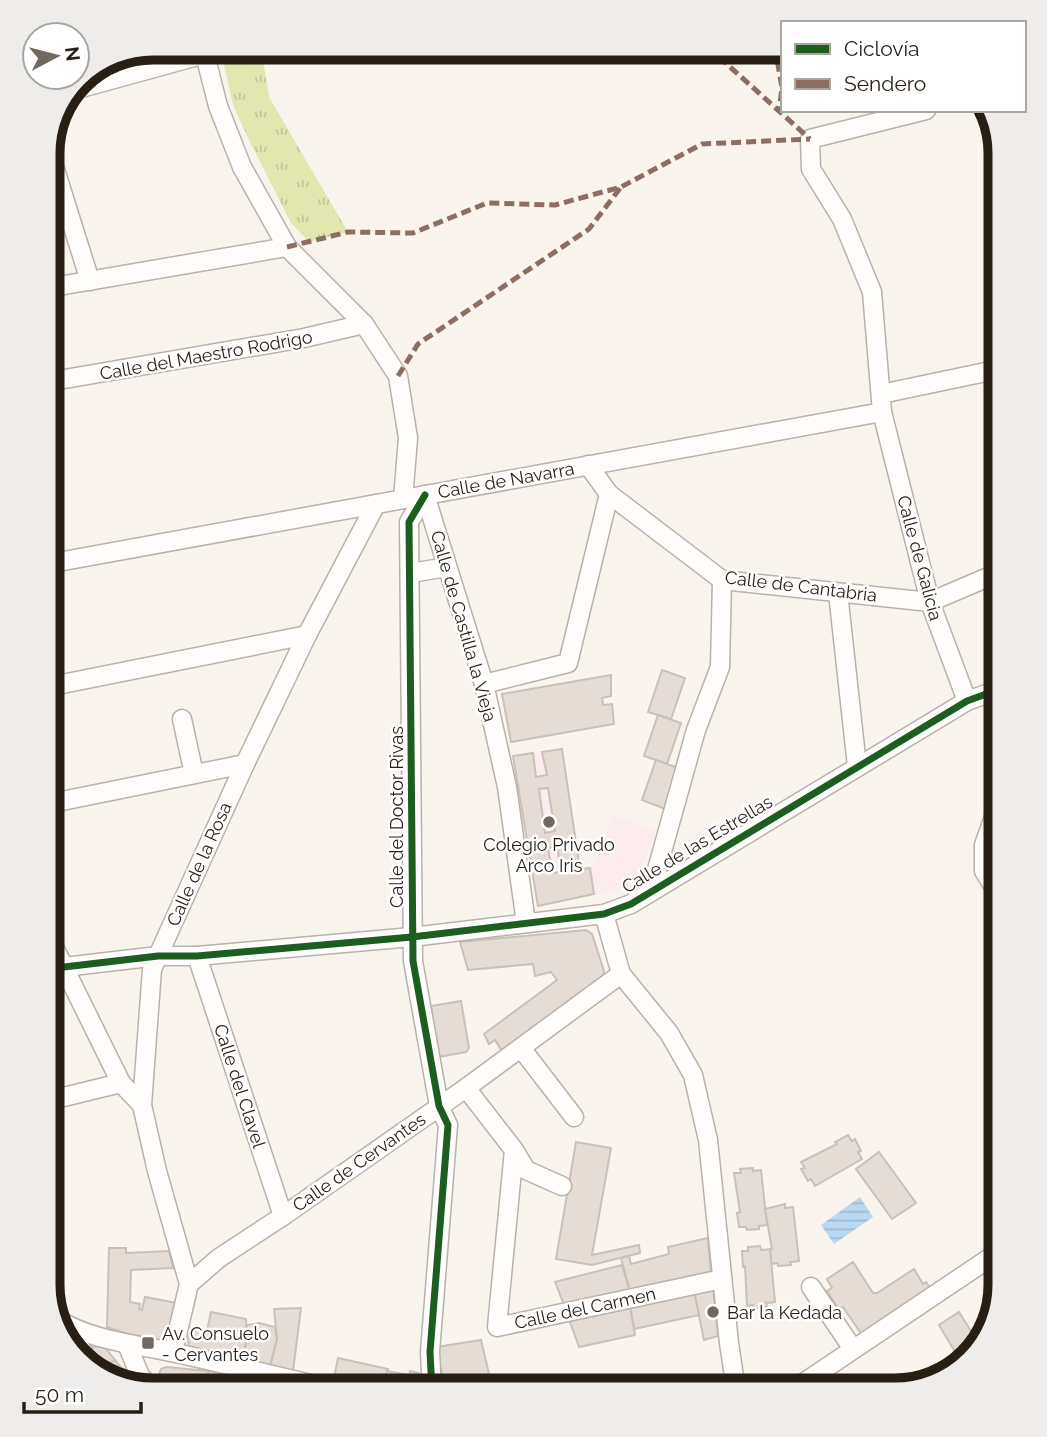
<svg xmlns="http://www.w3.org/2000/svg" width="1047" height="1437" font-family="Raleway,sans-serif">
<style>
.education{fill:#fcecee}
.grass{fill:url(#grass-tufts)}
.water{fill:url(#water-rules)}
.building{fill:#e6dcd6;stroke:#c8c0b9;stroke-width:2;fill-rule:evenodd}
.lines{fill:none;stroke-linecap:round;stroke-linejoin:round}
.minor-casing{stroke:#b9b2aa;stroke-width:21}
.minor{stroke:#fefdfc;stroke-width:18}
.quiet{stroke:#8d6e63;stroke-width:5;stroke-dasharray:10 5;stroke-linecap:butt}
.cycleway-casing{stroke:#fff;stroke-width:11}
.cycleway{stroke:#1b5e20;stroke-width:7}
.poi-dot{fill:#716960;stroke:#fff;stroke-width:2.5}
.labels{text-anchor:middle;dominant-baseline:central;stroke-width:5;stroke-linejoin:round;paint-order:stroke}
.street-label{font-size:18px;fill:#271e14;stroke:#fff}
.poi-label{font-size:18px;fill:#271e14;stroke:#fff;text-anchor:start}
.rim{fill:none;stroke:#271e14;stroke-width:9}
</style>
<defs>
<pattern id="grass-tufts" width="24" height="20" patternUnits="userSpaceOnUse" patternTransform="scale(1.75)"><rect width="24" height="20" fill="#e2e7b0"/><path d="M3 7l-1-3M5 7V3M7 7l1-3M15 17l-1-3M17 17v-4M19 17l1-3" fill="none" stroke="#c2c696"/></pattern>
<pattern id="water-rules" width="6" height="5" patternUnits="userSpaceOnUse" patternTransform="scale(1.75)"><rect width="6" height="5" fill="#b9d9f3"/><path d="M0 2.5h6" fill="none" stroke="#9fbacf"/></pattern>
</defs>
<rect width="100%" height="100%" fill="#faf4ee"/>
<polygon class="education" points="562,749 580,869 593,867 614,815 656,830 635,886 538,906 513,756"/>
<polygon class="grass" points="220,47 261,47 269,97 348,232 309,242 291,223 248,138 233,105"/>
<polygon class="water" points="860,1197 873,1217 834,1244 821,1225"/>
<g class="building">
<polygon points="662,670 685,678 671,719 648,712"/>
<polygon points="611,675 611,696 602,698 603,705 612,704 614,724 511,742 502,694"/>
<polygon points="658,715 681,723 667,764 644,756"/>
<path d="M 562,749 L 580,869 L 590,868 L 594,894 L 538,906 L 513,756 L 533,753 L 536,777 L 547,775 L 542,752 ZM 548,788 L 555,831 L 545,833 L 539,789 ZM 557,846 L 561,872 L 552,873 L 548,848 Z"/>
<polygon points="656,760 678,768 665,809 642,800"/>
<polygon points="586,930 592,934 604,971 602,982 503,1053 495,1040 489,1044 484,1034 557,980 551,972 535,976 533,964 468,970 460,942"/>
<polygon points="461,1001 469,1048 466,1052 438,1057 431,1006"/>
<polygon points="848,1135 852,1141 855,1139 861,1151 858,1152 862,1159 815,1186 811,1179 808,1181 801,1169 805,1168 801,1162 837,1144 835,1142"/>
<polygon points="576,1142 611,1148 592,1255 639,1245 640,1253 592,1265 556,1259"/>
<polygon points="879,1152 916,1203 892,1219 856,1169"/>
<polygon points="753,1168 753,1171 761,1170 767,1225 759,1226 759,1229 747,1230 746,1227 739,1227 737,1213 740,1212 734,1173 741,1173 740,1169"/>
<polygon points="785,1204 785,1208 793,1207 799,1261 790,1262 791,1265 778,1266 778,1263 771,1264 770,1249 772,1249 765,1209"/>
<polygon points="708,1238 711,1274 630,1292 621,1258 629,1256 631,1264 669,1254 668,1247"/>
<polygon points="760,1246 761,1250 770,1249 775,1302 766,1303 767,1307 754,1309 753,1305 747,1306 745,1266 743,1267 742,1251 748,1251 748,1247"/>
<polygon points="109,1248 126,1248 126,1253 169,1251 173,1268 131,1270 130,1302 140,1304 139,1309 142,1310 145,1297 177,1303 171,1331 166,1342 134,1336 107,1327"/>
<polygon points="853,1262 873,1293 877,1293 914,1269 923,1284 926,1282 931,1289 862,1335 843,1307 839,1310 827,1291 832,1288 827,1279"/>
<polygon points="622,1265 630,1292 565,1307 555,1282"/>
<polygon points="713,1288 718,1336 704,1340 694,1292"/>
<polygon points="694,1292 699,1315 634,1329 630,1307"/>
<polygon points="630,1307 635,1335 579,1347 569,1319"/>
<polygon points="301,1308 293,1371 270,1366 277,1339 274,1309"/>
<polygon points="211,1312 246,1319 247,1339 242,1360 189,1347 187,1327 207,1331"/>
<polygon points="959,1312 974,1336 984,1330 987,1333 985,1338 961,1362 939,1325"/>
<polygon points="259,1323 275,1327 277,1339 270,1366 242,1360 247,1339 247,1325"/>
<polygon points="481,1340 489,1374 466,1383 445,1387 436,1347"/>
<polygon points="103,1345 115,1360 101,1369 90,1348"/>
<polygon points="338,1358 388,1369 383,1388 334,1378"/>
<polygon points="115,1360 124,1371 112,1379 105,1377 101,1369"/>
<polygon points="166,1367 208,1371 210,1390 166,1390 158,1377 161,1369"/>
<polygon points="124,1371 132,1381 128,1384 112,1379"/>
<polygon points="208,1371 221,1373 224,1390 210,1390"/>
<polygon points="387,1371 409,1375 410,1371 419,1373 418,1390 383,1388"/>
<polygon points="221,1373 238,1377 238,1390 224,1390"/>
<polygon points="475,1379 478,1390 446,1390 445,1387"/>
<polygon points="238,1384 262,1390 238,1390"/>
</g>
<g class="lines">
<defs>
<g id="minor">
<polyline points="203,47 218,106 242,167 287,247 364,324 398,376 408,438 403,499"/>
<polyline points="74,90 205,54"/>
<polyline points="926,110 810,139 811,169 842,219 872,292 882,412 930,602 967,701"/>
<polyline points="48,147 90,281"/>
<polyline points="47,288 287,247"/>
<polyline points="47,382 304,338 364,324"/>
<polyline points="881,394 1000,369"/>
<polyline points="588,465 609,494 722,580 930,602 1000,572"/>
<polyline points="425,495 409,522 413,961 439,1106 448,1125 430,1352 432,1390"/>
<polyline points="425,495 484,684 507,787 526,923"/>
<polyline points="47,564 882,412"/>
<polyline points="411,573 447,567"/>
<polyline points="838,593 857,766"/>
<polyline points="484,684 568,663 609,494"/>
<polyline points="47,687 307,635"/>
<polyline points="182,719 194,774"/>
<polyline points="47,804 245,764"/>
<polyline points="651,891 696,730 720,667 722,580"/>
<polyline points="1000,897 984,871 984,845 1000,800"/>
<polyline points="604,914 621,974 669,1033 693,1075 708,1140 729,1343 736,1390"/>
<polyline points="47,933 121,1083 142,1105"/>
<polyline points="197,956 283,1216"/>
<polyline points="47,969 158,956 197,956 412,937 604,914 631,904 967,701 1000,689"/>
<polyline points="521,1048 574,1117"/>
<polyline points="466,1088 514,1150 497,1327 722,1279"/>
<polyline points="47,1101 121,1083"/>
<polyline points="514,1150 526,1170 562,1186"/>
<polyline points="189,1284 157,1171 142,1105 152,969 245,764 307,635 376,504"/>
<polyline points="811,1287 853,1349"/>
<path d="M 57,1319 C 92,1341 136,1344 176,1353 C 229,1365 282,1377 335,1390"/>
<polyline points="63,1326 69,1327 91,1367"/>
<polyline points="127,1344 140,1376 153,1390"/>
<polyline points="173,1352 189,1284 219,1258 283,1216 466,1088 621,974"/>
<polyline points="793,1390 1000,1251"/>
</g>
</defs>
<use href="#minor" class="minor-casing"/>
<use href="#minor" class="minor"/>
<g class="quiet">
<polyline points="708,47 810,139"/>
<polyline points="775,47 782,88 779,112"/>
<polyline points="287,247 348,232 413,233 487,203 555,205 621,187 702,144 810,139"/>
<polyline points="398,376 418,344 589,229 621,187"/>
</g>
<defs>
<g id="cycleway">
<polyline points="425,495 409,522 413,961 439,1106 448,1125 430,1352 432,1390"/>
<polyline points="47,969 158,956 197,956 412,937 604,914 631,904 967,701 1000,689"/>
</g>
</defs>
<use href="#cycleway" class="cycleway-casing"/>
<use href="#cycleway" class="cycleway"/>
</g>
<g class="poi-dot">
<circle cx="549" cy="822" r="7"/>
<circle cx="713" cy="1312" r="7"/>
<rect x="141" y="1336" width="14" height="14" rx="3.5"/>
</g>
<g class="labels">
<g class="street-label">
<text transform="translate(206 355) rotate(-10)">Calle del Maestro Rodrigo</text>
<text transform="translate(506 480) rotate(-10)">Calle de Navarra</text>
<text transform="translate(920 558) rotate(75)">Calle de Galicia</text>
<text transform="translate(801 586) rotate(7)">Calle de Cantabria</text>
<text transform="translate(464 626) rotate(74)">Calle de Castilla la Vieja</text>
<text transform="translate(396 817) rotate(-90)">Calle del Doctor Rivas</text>
<text transform="translate(697 844) rotate(-31)">Calle de las Estrellas</text>
<text transform="translate(199 864) rotate(-66)">Calle de la Rosa</text>
<text transform="translate(240 1086) rotate(72)">Calle del Clavel</text>
<text transform="translate(359 1162) rotate(-35)">Calle de Cervantes</text>
<text transform="translate(585 1308) rotate(-12)">Calle del Carmen</text>
</g>
<g class="poi-label">
<text x="549" y="844" text-anchor="middle">Colegio Privado<tspan x="549" dy="21">Arco Iris</tspan></text>
<text x="727" y="1312">Bar la Kedada</text>
<text x="162" y="1333">Av. Consuelo<tspan x="162" dy="21">- Cervantes</tspan></text>
</g>
</g>
<path d="M0 0H1047V1437H0ZM153 60H895A93 93 0 0 1 988 153V1285A93 93 0 0 1 895 1378H153A93 93 0 0 1 60 1285V153A93 93 0 0 1 153 60Z" fill="#eeedec" fill-rule="evenodd"/>
<path class="rim" d="M153 60H895A93 93 0 0 1 988 153V1285A93 93 0 0 1 895 1378H153A93 93 0 0 1 60 1285V153A93 93 0 0 1 153 60Z"/>
<rect x="781" y="21" width="245" height="91" fill="#ffffff" stroke="#a9a5a1" stroke-width="2"/>
<rect x="795" y="44" width="35" height="10" fill="#1b5e20" stroke="#a9a5a1" stroke-width="2"/>
<text x="844" y="56" font-size="21" fill="#271e14">Ciclovía</text>
<rect x="795" y="79" width="35" height="10" fill="#8d6e63" stroke="#a9a5a1" stroke-width="2"/>
<text x="844" y="91" font-size="21" fill="#271e14">Sendero</text>
<g transform="translate(56 56) rotate(83)"><circle r="33" fill="#ffffff" stroke="#a9a5a1" stroke-width="2"/>
<path d="M0-5L12 26L0 18L-12 26Z" fill="#716960"/>
<text y="-10" font-size="19" font-weight="bold" text-anchor="middle" fill="#271e14">N</text>
</g>
<path d="M24 1402v10h117v-10" fill="none" stroke="#271e14" stroke-width="3.5"/>
<text x="35" y="1402" font-size="21" fill="#271e14" stroke="#ffffff" stroke-width="5" paint-order="stroke">50 m</text>
</svg>
